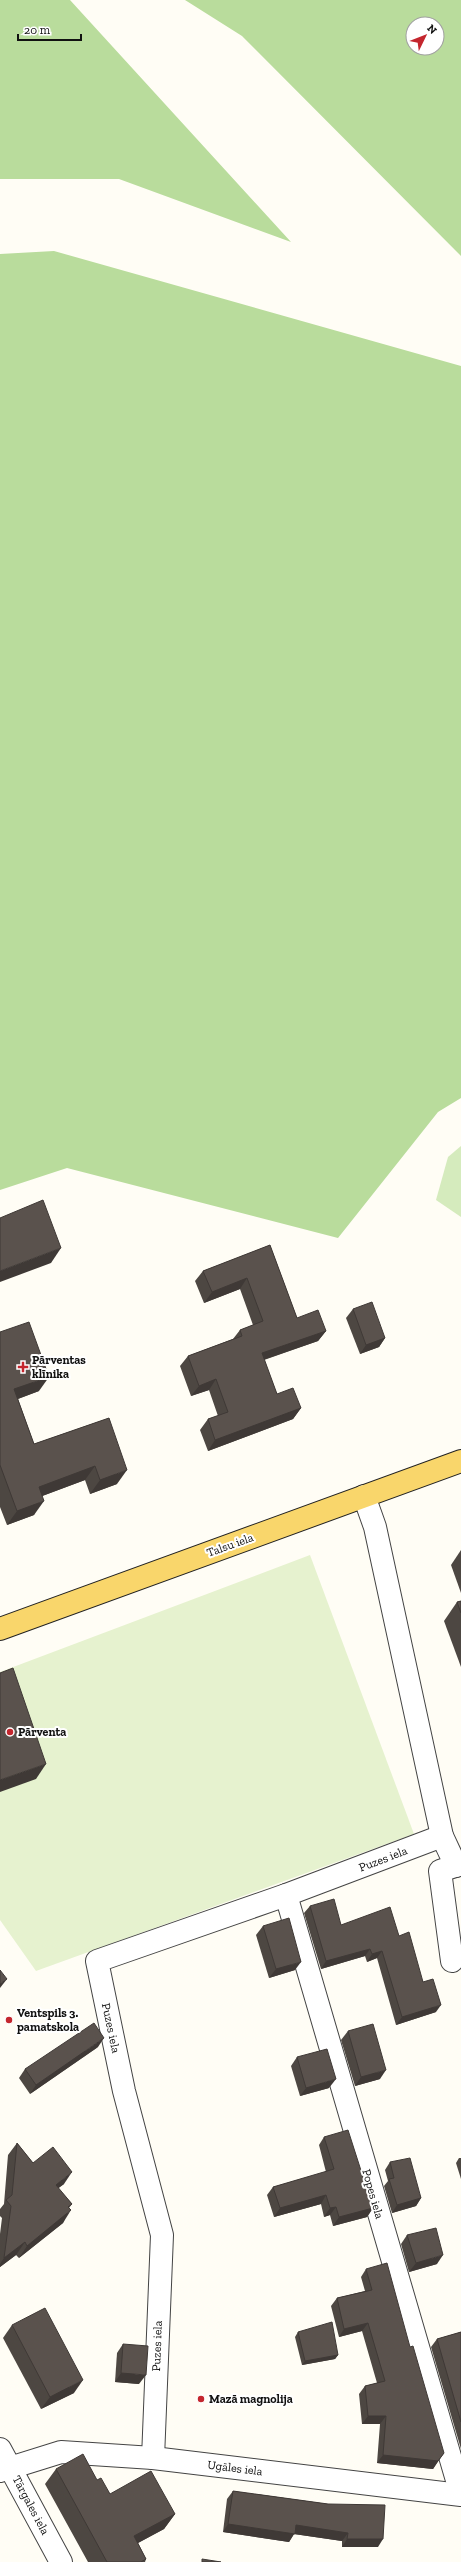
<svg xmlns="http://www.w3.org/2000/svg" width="461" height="2562" font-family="'Zilla Slab',serif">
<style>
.green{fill:#d5ebbd}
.forest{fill:#b9dc9c;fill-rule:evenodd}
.pitch{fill:#e6f2cf}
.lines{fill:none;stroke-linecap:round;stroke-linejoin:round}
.minor-casing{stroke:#444;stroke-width:24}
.major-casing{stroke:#222;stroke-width:24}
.minor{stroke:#fff;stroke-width:22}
.major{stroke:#f9d66b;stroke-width:22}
.wall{fill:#4d4742}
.shaded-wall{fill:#3f3936}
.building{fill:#5a524d;stroke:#3f3936}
.poi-dot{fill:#c4262e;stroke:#fff;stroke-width:1.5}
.labels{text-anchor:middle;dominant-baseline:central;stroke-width:4;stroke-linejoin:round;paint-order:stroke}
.poi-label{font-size:12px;font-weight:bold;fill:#111;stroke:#fff;text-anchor:start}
.street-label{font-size:12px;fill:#111;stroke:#fff}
</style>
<rect width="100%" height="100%" fill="#fffdf5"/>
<polygon class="green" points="461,1146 461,1217 436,1200 448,1157"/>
<g class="forest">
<polygon points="0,0 70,0 291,242 119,179 0,179"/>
<path d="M 185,0 L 461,0 L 461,256 L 242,36 ZM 413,24 L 437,24 L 437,48 L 413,48 Z"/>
<polygon points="54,251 461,366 461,1098 438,1112 338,1238 67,1168 0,1190 0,254"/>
</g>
<polygon class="pitch" points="310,1555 414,1834 36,1971 0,1920 0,1672"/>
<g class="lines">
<defs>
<g id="minor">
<polyline points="364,1496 375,1527 442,1836 456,1866"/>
<polyline points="286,1895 461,2494"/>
<polyline points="452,1961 440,1871 461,1864"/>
<polyline points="0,2449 61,2562"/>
<polyline points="153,2458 162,2235 124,2091 97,1961 286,1895 442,1836"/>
<polyline points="0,2471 61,2452 153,2458 461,2495"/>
</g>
<polyline id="major" points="0,1629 461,1461"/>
</defs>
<use href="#minor" class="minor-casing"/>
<use href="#major" class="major-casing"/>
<use href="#minor" class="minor"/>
<use href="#major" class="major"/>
</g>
<g class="wall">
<polygon points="270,1245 297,1318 326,1331 318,1341 264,1360 277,1394 301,1408 293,1419 208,1451 200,1430 208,1419 218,1416 209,1390 191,1396 180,1366 188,1356 233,1339 240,1330 253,1325 240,1289 204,1303 195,1281 203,1271"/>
<polygon points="353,1309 385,1338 379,1347 360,1354 346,1318"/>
<polygon points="0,1332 39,1391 18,1399 34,1444 109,1418 117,1484 90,1494 85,1480 42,1496 34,1515 7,1525 0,1507"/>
<polygon points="461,1550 461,1593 451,1565"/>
<polygon points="461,1601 461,1667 444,1621 457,1602"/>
<polygon points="310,1906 341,1925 399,1936 423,1982 436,2012 396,2025 377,1958 367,1962 365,1956 321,1969 304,1913"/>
<polygon points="263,1926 295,1970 269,1978 256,1935"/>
<polygon points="348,2031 380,2079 355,2086 341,2040"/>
<polygon points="98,2047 30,2094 19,2078 25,2069"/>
<polygon points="297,2057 329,2088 300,2096 291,2066"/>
<polygon points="324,2137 373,2208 367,2217 333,2226 330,2215 324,2217 321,2204 274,2217 267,2195 273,2187 326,2172 319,2145"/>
<polygon points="17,2143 33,2163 64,2184 58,2188 72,2204 69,2208 63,2223 19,2258 16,2255 0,2267 0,2234 2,2218 0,2216 0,2209 4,2204 8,2155"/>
<polygon points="459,2158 461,2158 461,2179 456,2163"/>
<polygon points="390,2162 421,2198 416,2206 392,2213 384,2186 388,2181 385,2170"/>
<polygon points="407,2235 437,2264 409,2272 401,2244"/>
<polygon points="366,2269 438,2461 433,2469 377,2463 380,2424 362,2424 359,2394 365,2386 377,2383 362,2331 339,2337 331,2306 337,2298 365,2291 361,2277"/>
<polygon points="12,2325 74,2393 41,2409 3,2338"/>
<polygon points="298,2332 338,2355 335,2359 302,2365 295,2337"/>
<polygon points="461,2332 461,2449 431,2347 437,2339"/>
<polygon points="123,2344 139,2384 115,2382 117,2353"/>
<polygon points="56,2469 97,2480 110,2494 175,2514 164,2529 138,2543 146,2559 145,2562 88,2562 45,2484"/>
<polygon points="233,2491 328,2504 378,2547 342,2547 342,2541 294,2534 289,2542 223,2532 227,2499"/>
</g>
<g class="shaded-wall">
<polygon points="61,1248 51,1263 0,1282 0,1271"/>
<polygon points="247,1278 240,1289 204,1303 212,1292"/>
<polygon points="326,1331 318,1341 254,1363 262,1353"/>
<polygon points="385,1338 379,1347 360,1354 366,1345"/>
<polygon points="49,1377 39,1391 4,1404 14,1389"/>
<polygon points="216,1379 209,1390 191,1396 199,1386"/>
<polygon points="301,1408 293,1419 208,1451 215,1440"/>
<polygon points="95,1466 85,1480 29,1501 39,1487"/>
<polygon points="127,1470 117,1484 90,1494 100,1480"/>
<polygon points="44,1501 34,1515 7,1525 17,1511"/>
<polygon points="46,1764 36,1779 0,1792 0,1780"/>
<polygon points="370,1949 365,1956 321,1969 326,1961"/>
<polygon points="382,1951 377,1958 367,1962 372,1954"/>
<polygon points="301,1962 295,1970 269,1978 276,1969"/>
<polygon points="7,1979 0,1988 0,1984"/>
<polygon points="441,2005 436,2012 396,2025 402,2017"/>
<polygon points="104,2038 98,2047 30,2094 36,2085"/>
<polygon points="386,2070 380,2079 355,2086 361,2077"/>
<polygon points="336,2079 329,2088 300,2096 306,2088"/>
<polygon points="72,2172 64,2184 47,2197 56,2185"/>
<polygon points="326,2195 321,2204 274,2217 280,2208"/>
<polygon points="421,2198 416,2206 392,2213 397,2205"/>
<polygon points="336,2207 330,2215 324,2217 330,2208"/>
<polygon points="373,2208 367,2217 333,2226 339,2217"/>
<polygon points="71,2210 63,2223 19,2258 27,2246"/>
<polygon points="25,2242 16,2255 0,2267 0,2264 4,2258"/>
<polygon points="443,2255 437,2264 409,2272 416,2263"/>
<polygon points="368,2323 362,2331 339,2337 344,2329"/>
<polygon points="338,2355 335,2359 302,2365 305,2361"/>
<polygon points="121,2373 146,2375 139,2384 115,2382"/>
<polygon points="83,2380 74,2393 41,2409 50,2397"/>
<polygon points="368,2416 386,2416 380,2424 362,2424"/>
<polygon points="444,2453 433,2469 377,2463 383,2455"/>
<polygon points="175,2514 164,2529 123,2551 134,2536"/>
<polygon points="228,2524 296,2525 348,2533 342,2541 294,2534 289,2542 223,2532"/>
<polygon points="347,2539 383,2539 378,2547 342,2547"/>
</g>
<g class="building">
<polygon points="43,1200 61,1248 0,1271 0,1218"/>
<polygon points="270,1245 297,1318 318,1310 326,1331 262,1353 277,1394 293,1388 301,1408 215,1440 208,1419 228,1412 216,1379 199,1386 188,1356 242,1336 240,1330 263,1321 247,1278 212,1292 203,1271"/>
<polygon points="372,1302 385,1338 366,1345 353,1309"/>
<polygon points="29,1322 49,1377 14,1389 34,1444 109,1418 127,1470 100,1480 95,1466 39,1487 44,1501 17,1511 0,1465 0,1332"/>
<polygon points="461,1601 461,1613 457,1602"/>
<polygon points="13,1668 46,1764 0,1780 0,1673"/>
<polygon points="334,1899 341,1925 390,1907 399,1936 409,1932 423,1982 433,1979 441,2005 402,2017 382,1951 372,1954 370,1949 326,1961 310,1906"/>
<polygon points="289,1918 301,1962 276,1969 263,1926"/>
<polygon points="0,1970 7,1979 0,1984"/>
<polygon points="94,2023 104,2038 36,2085 25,2069"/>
<polygon points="373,2024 386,2070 361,2077 348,2031"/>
<polygon points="327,2049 336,2079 306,2088 297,2057"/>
<polygon points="348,2130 373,2208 339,2217 336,2207 330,2208 326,2195 280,2208 273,2187 334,2169 324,2137"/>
<polygon points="17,2143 33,2163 53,2147 72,2172 56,2185 72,2204 68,2207 71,2210 27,2246 25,2242 4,2258 11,2206 6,2200 12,2195"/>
<polygon points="410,2158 421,2198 397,2205 389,2179 394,2178 390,2162"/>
<polygon points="436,2228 443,2255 416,2263 407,2235"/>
<polygon points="387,2263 410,2347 413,2346 444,2453 438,2461 383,2455 386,2416 368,2416 365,2386 385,2381 368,2323 344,2329 337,2298 372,2290 366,2269"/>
<polygon points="45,2308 83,2380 50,2397 12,2325"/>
<polygon points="332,2322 338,2355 305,2361 298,2332"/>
<polygon points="461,2332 461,2422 437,2339"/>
<polygon points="123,2344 148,2346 146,2375 121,2373"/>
<polygon points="83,2454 97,2480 101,2478 110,2494 151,2471 175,2514 134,2536 146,2559 141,2562 107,2562 56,2469"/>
<polygon points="233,2491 328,2504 385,2505 383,2539 347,2539 348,2533 296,2525 295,2534 228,2524"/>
<polygon points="202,2559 221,2562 202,2562"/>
</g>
<g class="poi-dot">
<path d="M21 1361h4v4h4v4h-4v4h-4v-4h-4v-4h4z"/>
<circle cx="10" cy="1732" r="4"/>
<circle cx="9" cy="2020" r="4"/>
<circle cx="201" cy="2399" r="4"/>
</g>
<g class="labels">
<g class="poi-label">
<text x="32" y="1360">Pārventas<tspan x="32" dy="14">klīnika</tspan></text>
<text x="18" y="1732">Pārventa</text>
<text x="17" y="2013">Ventspils 3.<tspan x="17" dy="14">pamatskola</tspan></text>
<text x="209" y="2399">Mazā magnolija</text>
</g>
<g class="street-label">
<text transform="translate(230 1545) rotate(-20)">Talsu iela</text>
<text transform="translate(383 1859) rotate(-21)">Puzes iela</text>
<text transform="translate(111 2028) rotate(78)">Puzes iela</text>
<text transform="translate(373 2194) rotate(74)">Popes iela</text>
<text transform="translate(157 2346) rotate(-88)">Puzes iela</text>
<text transform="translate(235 2468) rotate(7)">Ugāles iela</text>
<text transform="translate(31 2505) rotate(62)">Tārgales iela</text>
</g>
</g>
<g transform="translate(425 36) rotate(47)"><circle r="19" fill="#ffffff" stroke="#a0a0a0"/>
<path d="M0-3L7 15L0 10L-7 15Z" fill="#c4262e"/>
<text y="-6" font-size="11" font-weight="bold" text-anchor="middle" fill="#111111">N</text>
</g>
<path d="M18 34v6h63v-6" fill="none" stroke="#111111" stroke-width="2"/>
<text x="24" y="34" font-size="12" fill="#111111" stroke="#ffffff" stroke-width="3" paint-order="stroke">20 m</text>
</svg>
